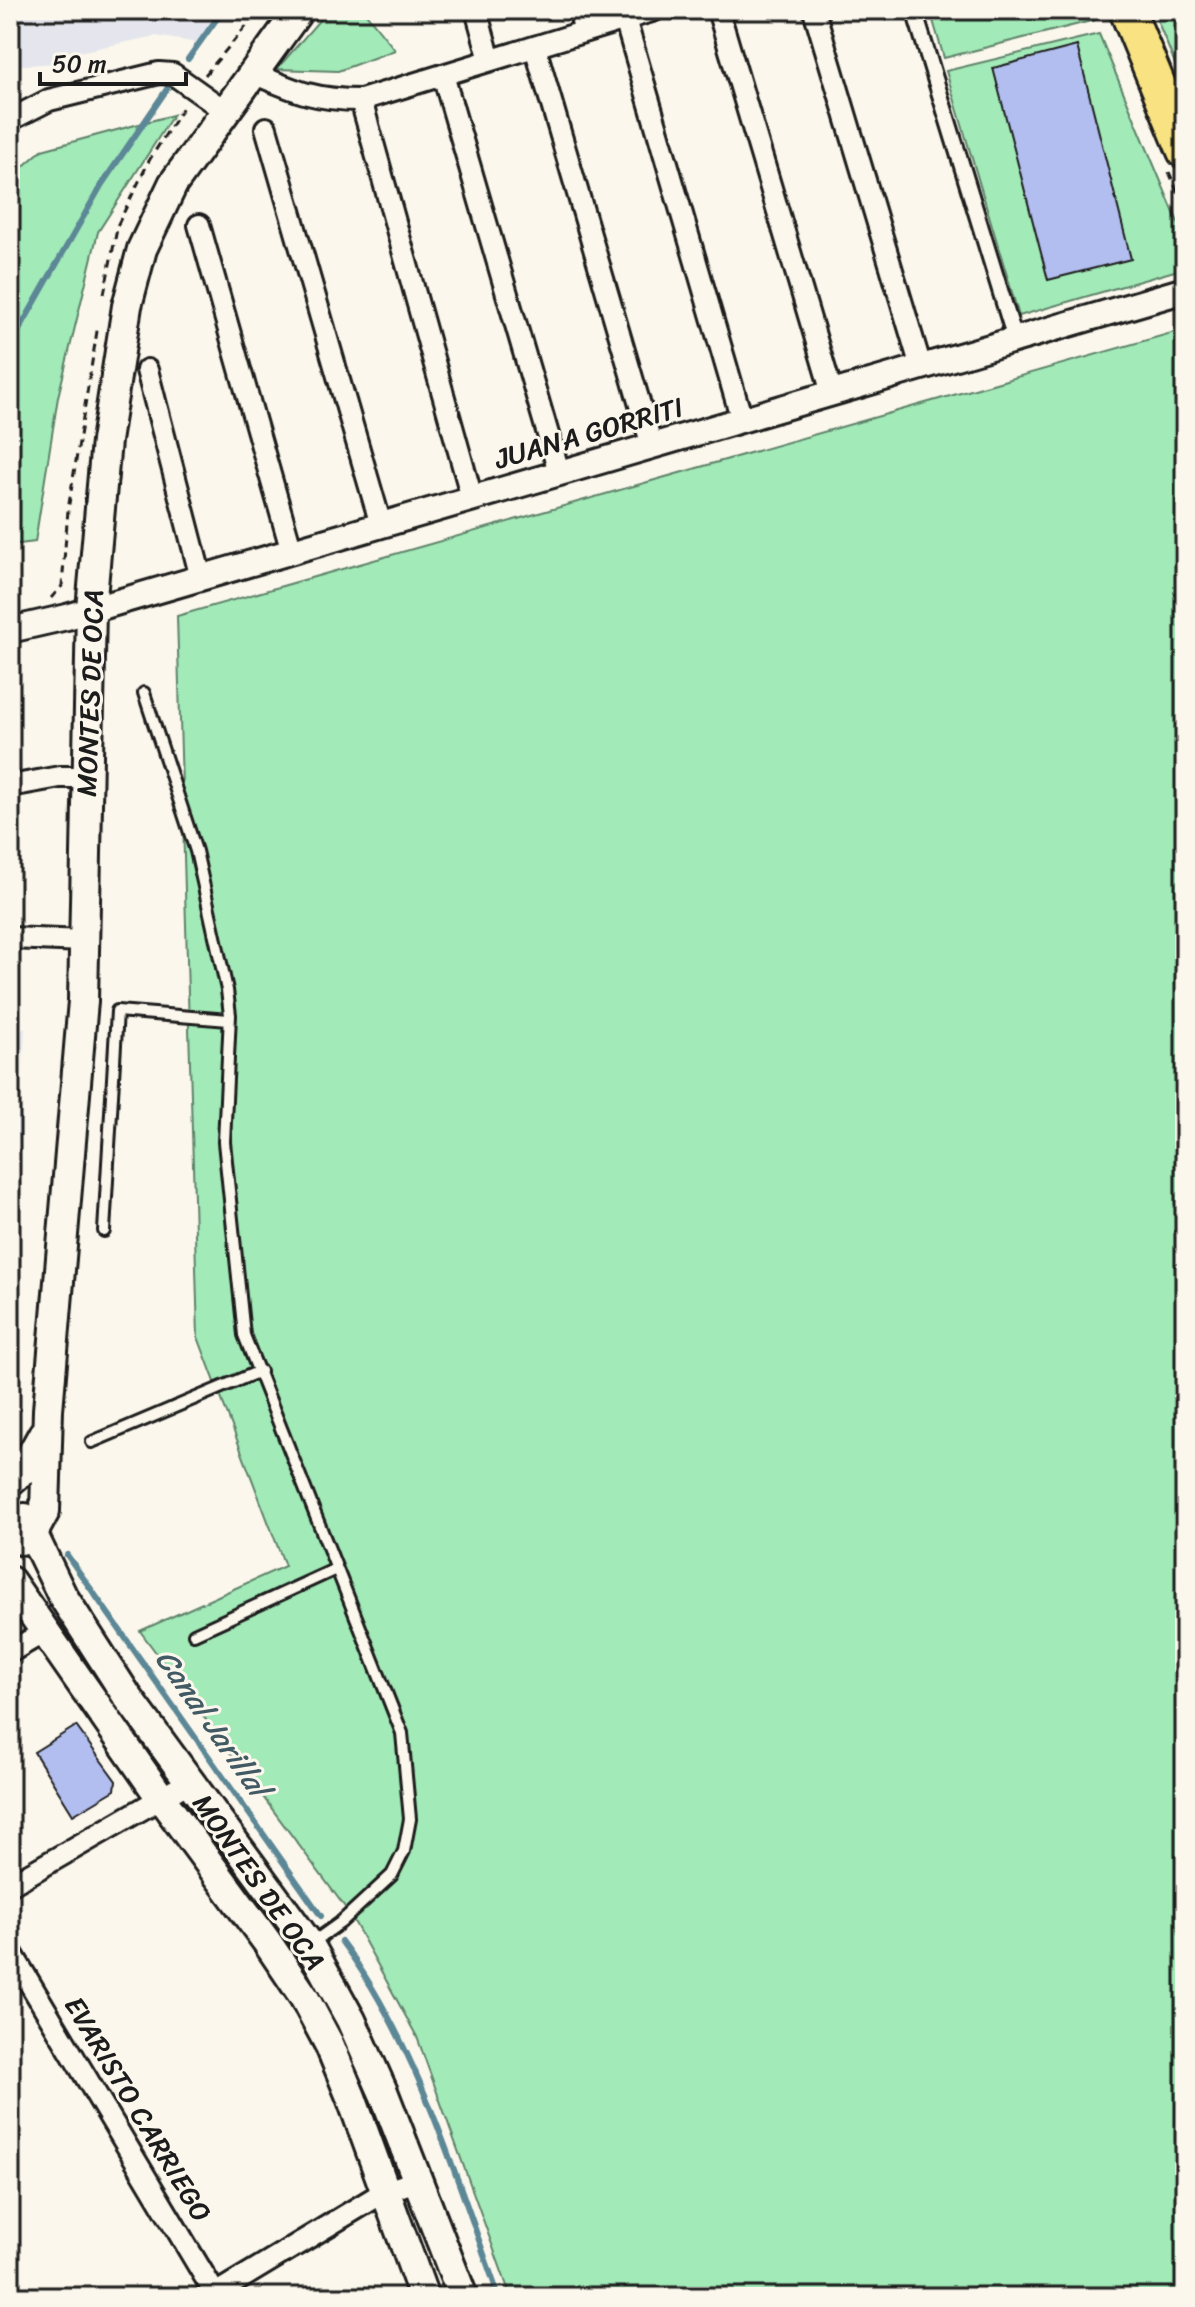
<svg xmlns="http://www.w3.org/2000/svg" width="1195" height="2307" font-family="Sriracha,sans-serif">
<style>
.built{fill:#e5e6ed}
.green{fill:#a2eab8;stroke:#5f836a;stroke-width:2}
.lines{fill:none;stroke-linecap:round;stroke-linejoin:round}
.stream{stroke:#5c8796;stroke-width:6}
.building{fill:#b1beef;stroke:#1c1c1c;stroke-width:2}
.service-casing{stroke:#1c1c1c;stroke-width:16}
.pedestrian-casing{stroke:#1c1c1c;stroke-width:20}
.minor-casing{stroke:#1c1c1c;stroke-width:26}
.tertiary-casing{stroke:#1c1c1c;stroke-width:30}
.secondary-casing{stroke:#1c1c1c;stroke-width:34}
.trunk-casing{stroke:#1c1c1c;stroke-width:40}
.path{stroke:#1c1c1c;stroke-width:3;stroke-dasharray:8 6;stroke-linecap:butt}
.service{stroke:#fbf7ec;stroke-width:10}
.pedestrian{stroke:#fbf7ec;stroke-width:14}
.minor{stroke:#fbf7ec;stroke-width:20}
.tertiary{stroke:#fbf7ec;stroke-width:24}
.secondary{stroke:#fbf7ec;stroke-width:28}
.trunk{stroke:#f8e281;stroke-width:34}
.labels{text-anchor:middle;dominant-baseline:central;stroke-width:6;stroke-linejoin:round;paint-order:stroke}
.street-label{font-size:28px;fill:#1c1c1c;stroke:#fbf7ec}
.water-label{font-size:30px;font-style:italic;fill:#415a63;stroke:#fbf7ec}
</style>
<rect width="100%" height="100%" fill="#fbf7ec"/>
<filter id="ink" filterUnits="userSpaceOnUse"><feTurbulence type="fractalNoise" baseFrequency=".0125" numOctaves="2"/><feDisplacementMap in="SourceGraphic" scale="16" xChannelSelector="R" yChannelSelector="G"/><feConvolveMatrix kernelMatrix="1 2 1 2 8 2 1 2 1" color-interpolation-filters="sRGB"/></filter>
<g filter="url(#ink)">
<g class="built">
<polygon points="10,10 226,10 197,43 156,36 74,53 58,63 10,66"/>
<polygon points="25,1028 10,1289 10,1035"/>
</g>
<g class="green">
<polygon points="328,10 363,10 395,50 338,71 277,69"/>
<polygon points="930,10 1091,10 1095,20 944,58"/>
<polygon points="1153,10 1185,10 1185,88"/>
<polygon points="1099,34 1185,239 1185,268 1019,316 946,71"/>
<polygon points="173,115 98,232 58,397 35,542 10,545 10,178 42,150"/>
<polygon points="1182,330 1185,331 1185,2297 511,2297 417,2037 350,1914 140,1631 285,1566 198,1337 177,616"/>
</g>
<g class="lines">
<g class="stream">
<polyline points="188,59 223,10"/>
<polyline points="10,346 102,184 167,89"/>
<polyline points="67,1555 321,1916"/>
<path d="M 341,1941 C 416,2041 457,2180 499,2297"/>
</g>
</g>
<g class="building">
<polygon points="1077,46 1131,259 1048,280 993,68"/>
<polygon points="76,1726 116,1781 115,1790 73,1815 34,1752"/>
</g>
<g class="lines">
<defs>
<g id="service">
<polyline points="144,693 196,851 227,990 230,1015 224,1142 244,1335 402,1733 410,1819 404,1851 392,1875 340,1923 312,1943"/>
<polyline points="104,1231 117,1011 229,1020"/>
<polyline points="92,1442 260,1371"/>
<polyline points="194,1634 336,1569"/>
</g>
<polyline id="pedestrian" points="914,10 1015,339"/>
<g id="minor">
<polyline points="476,10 490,60"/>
<polyline points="579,10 585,31"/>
<polyline points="718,10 832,393"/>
<polyline points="814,10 921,367"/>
<polyline points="625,19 742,420"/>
<polyline points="535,47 652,446"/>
<path d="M 253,73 C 295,91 314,100 361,100 L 655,10"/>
<polyline points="443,75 559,472"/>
<polyline points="361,100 472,498"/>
<polyline points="10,120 49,100 159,73 173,74 225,111"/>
<polyline points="266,128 381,525"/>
<polyline points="199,225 292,552"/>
<polyline points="147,370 201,578"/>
<polyline points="10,786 60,777 88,777"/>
<polyline points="10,938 84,941"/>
<polyline points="10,1652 44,1632"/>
<polyline points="10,1885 189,1782"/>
<polyline points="10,1950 217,2297"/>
<polyline points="210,2297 384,2192 419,2180"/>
</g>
<polyline id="tertiary" points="10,630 67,617 1185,290"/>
<g id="secondary">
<polyline points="10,1481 23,1470 43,1434"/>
<polyline points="25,1518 62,1595 127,1696 309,1944 351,2020 384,2094 463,2297"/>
<polyline points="21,1540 33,1533 45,1511 48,1410 83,1001 91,609 106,441 127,306 142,249 173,184 299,10"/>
<polyline points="10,1581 161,1798 267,1942 304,1997 330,2046 351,2097 424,2297"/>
</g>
<polyline id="trunk" points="1127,10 1185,151"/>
</defs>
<use href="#service" class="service-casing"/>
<use href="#pedestrian" class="pedestrian-casing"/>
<use href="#minor" class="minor-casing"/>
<use href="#tertiary" class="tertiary-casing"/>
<use href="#secondary" class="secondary-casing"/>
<use href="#trunk" class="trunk-casing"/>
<g class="path">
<polyline points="205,75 260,10"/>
<polyline points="1169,172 1185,208"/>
<polyline points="104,294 118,224 150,159 185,104"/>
<polyline points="51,598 62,586 68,510 98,325"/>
</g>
<use href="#service" class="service"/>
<use href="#pedestrian" class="pedestrian"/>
<use href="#minor" class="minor"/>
<use href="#tertiary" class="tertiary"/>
<use href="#secondary" class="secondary"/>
<use href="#trunk" class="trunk"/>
</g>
</g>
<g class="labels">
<g class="street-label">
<text transform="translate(589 433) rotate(-16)">JUANA GORRITI</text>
<text transform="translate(90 693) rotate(-88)">MONTES DE OCA</text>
<text transform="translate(259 1882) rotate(55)">MONTES DE OCA</text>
<text transform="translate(138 2109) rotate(59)">EVARISTO CARRIEGO</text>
</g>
<g class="water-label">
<text transform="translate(212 1723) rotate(55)">Canal Jarillal</text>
</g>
</g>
<rect width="1195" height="2307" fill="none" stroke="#fbf7ec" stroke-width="40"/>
<rect x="20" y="20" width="1155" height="2267" fill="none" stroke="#1c1c1c" stroke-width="3" filter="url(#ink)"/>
<path d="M40 72v12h146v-12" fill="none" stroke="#1c1c1c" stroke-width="4"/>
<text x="52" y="72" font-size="24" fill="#1c1c1c" stroke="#fbf7ec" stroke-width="6" paint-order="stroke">50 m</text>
</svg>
